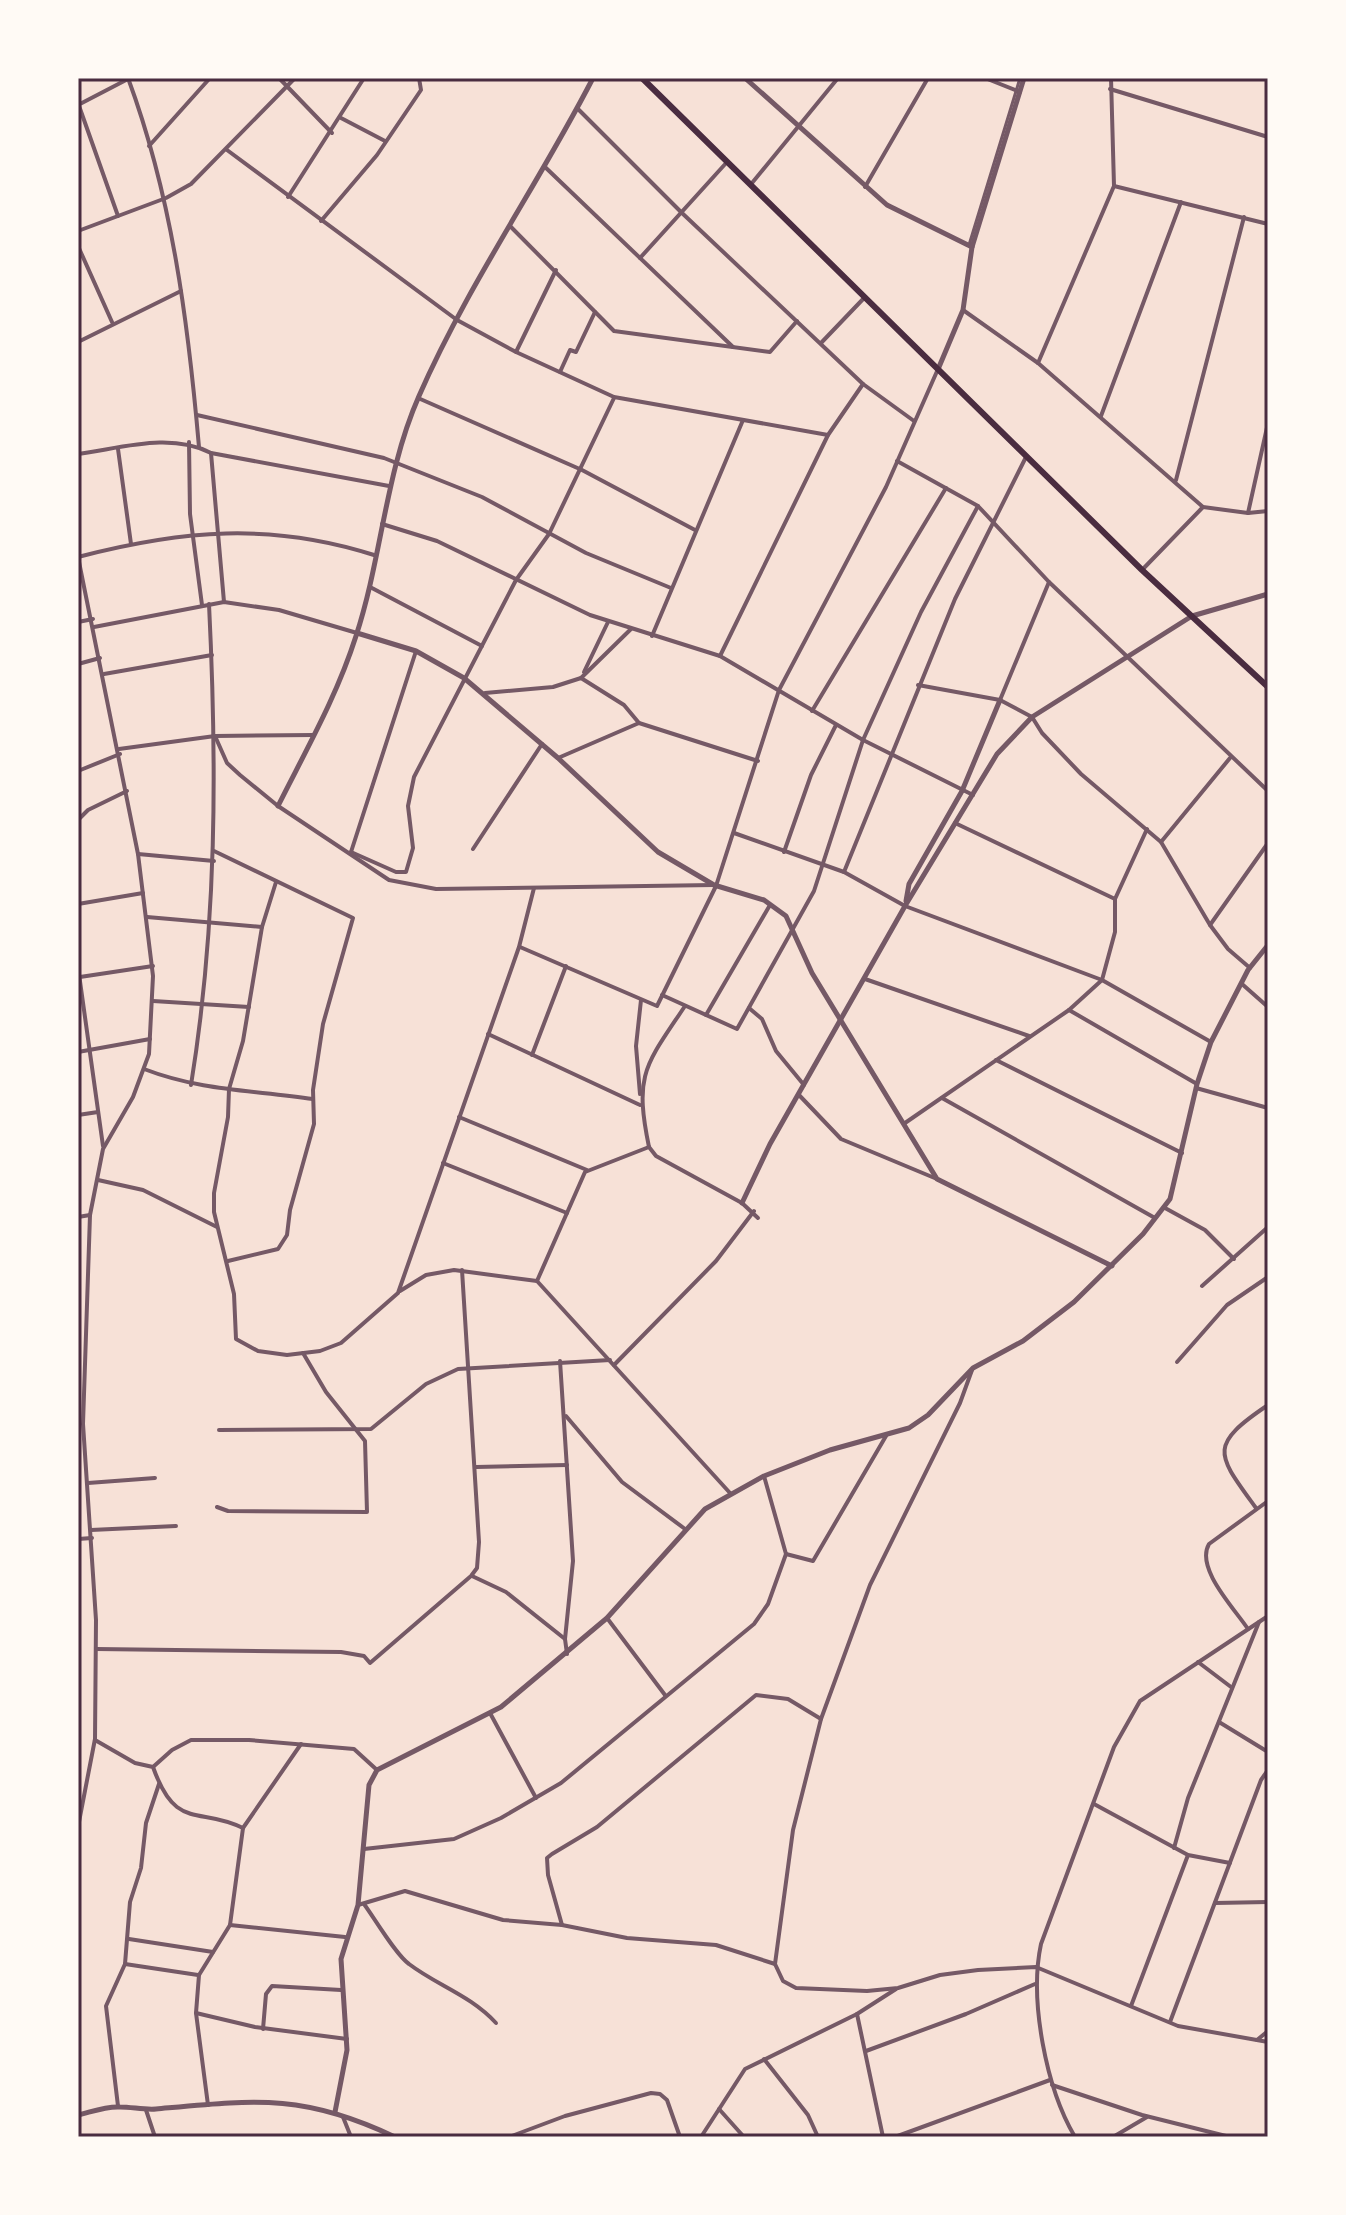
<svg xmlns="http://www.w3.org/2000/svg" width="1346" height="2215" font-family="Figtree,sans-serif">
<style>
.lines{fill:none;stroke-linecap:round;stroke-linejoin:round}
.pedestrian{stroke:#755966;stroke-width:3}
.minor{stroke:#755966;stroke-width:4}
.tertiary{stroke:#755966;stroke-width:5}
.secondary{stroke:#4a2c40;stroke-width:6}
.neatline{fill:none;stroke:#4a2c40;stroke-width:3}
</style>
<rect width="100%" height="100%" fill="#f7e1d7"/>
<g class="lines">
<polyline class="pedestrian" points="969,245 1020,78"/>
<g class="minor">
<path d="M 128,78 C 172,197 188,321 199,447"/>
<polyline points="279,78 332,133"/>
<polyline points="985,78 1020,92"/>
<polyline points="1110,89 1268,137"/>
<polyline points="78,103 118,216"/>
<polyline points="78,105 128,79"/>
<polyline points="577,108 682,213 863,384 914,421"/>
<polyline points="341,118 385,141"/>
<polyline points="149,146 210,78"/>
<polyline points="227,150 457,320 516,352 614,397 828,435"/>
<polyline points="545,167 733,347"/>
<polyline points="752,183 838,78"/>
<polyline points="1114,186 1268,224"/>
<polyline points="865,187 928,78"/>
<polyline points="288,197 364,78"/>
<polyline points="321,221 377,155 421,90 419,78"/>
<polyline points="511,227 614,331 770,352 797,321"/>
<polyline points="78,231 166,198 191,184 295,78"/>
<polyline points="78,246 112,322"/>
<polyline points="640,258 727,162"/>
<polyline points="963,310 1038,363 1203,507 1248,513 1268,511"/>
<polyline points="78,342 181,291"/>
<polyline points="821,343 865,297"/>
<polyline points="516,352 556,270"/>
<polyline points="1038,363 1114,186 1111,78"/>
<polyline points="560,372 570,350 576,352 595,312"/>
<polyline points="418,398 582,470 695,530"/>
<polyline points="197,415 384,458 482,497 586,553 671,588"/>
<polyline points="1101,416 1181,202"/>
<polyline points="189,442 190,514 202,605"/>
<polyline points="118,449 131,544"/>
<polyline points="211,453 224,602"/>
<path d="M 78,454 C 122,448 170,432 211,453 L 389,486"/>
<polyline points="897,461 978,506 1049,582 1268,791"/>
<polyline points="1176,480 1244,217"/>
<polyline points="1248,513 1268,423"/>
<polyline points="382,524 437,541 590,615 720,656 863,740 973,795"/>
<polyline points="78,557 138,854 153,976 149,1054 133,1097 103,1149 90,1215 83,1424 96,1620 95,1739 78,1827"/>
<path d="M 78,557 C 181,530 271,522 374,555"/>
<polyline points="1142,570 1203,507"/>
<polyline points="370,587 482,646"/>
<polyline points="78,622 93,619"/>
<polyline points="94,627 224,602 279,610 357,633"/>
<polyline points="652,636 743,420"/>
<polyline points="720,656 828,435 863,384"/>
<polyline points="78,664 100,658"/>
<polyline points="584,672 608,622"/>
<polyline points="104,674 212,655"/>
<polyline points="581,678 631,629"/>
<polyline points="918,685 1000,700 1032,717 1042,733 1081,774 1161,842 1210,925 1228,949 1250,968"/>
<polyline points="485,693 553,687 581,678 624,705 639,723 758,761"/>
<polyline points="1000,700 1049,582"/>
<polyline points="812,711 946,488"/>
<polyline points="215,736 227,763 240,775 278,806 389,880 436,889 714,885"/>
<polyline points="119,749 215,736 314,735"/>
<polyline points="558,758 639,723"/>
<polyline points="78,771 120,754"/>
<polyline points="78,820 88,810 127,791"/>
<polyline points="955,823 1115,899"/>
<polyline points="734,833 844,872 905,906 1102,980 1211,1042"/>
<polyline points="1161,842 1230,758"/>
<polyline points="473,849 542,744"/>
<polyline points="214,851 353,918 323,1024 313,1090 314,1124 290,1210 287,1235 278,1249 228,1261"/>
<polyline points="351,852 396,872 406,872 413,848 408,806 414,777 516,580 549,534 614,398"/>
<polyline points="351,852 416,651"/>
<polyline points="784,852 811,775 836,725"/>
<polyline points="138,854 214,861"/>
<polyline points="844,872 955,599 1026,457"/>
<polyline points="276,882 262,927 243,1041 229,1089 228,1117 214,1193 214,1212 234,1294 236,1339 258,1351 287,1355 320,1351 341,1343 398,1293 519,947 534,888"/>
<polyline points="78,904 143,893"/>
<polyline points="147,917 262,927"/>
<polyline points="1210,925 1268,843"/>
<polyline points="520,947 657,1006 716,886 779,690 886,487 938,369"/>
<polyline points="78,967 103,1146"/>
<polyline points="80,977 153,966"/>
<polyline points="865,979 1029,1036"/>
<polyline points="1242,984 1268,1007"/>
<polyline points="662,995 737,1029 814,891 863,740 921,612 978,506"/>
<polyline points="153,1001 249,1007"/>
<polyline points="749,1008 762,1019 776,1051 804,1085"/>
<polyline points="1069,1010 1197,1084"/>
<polyline points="706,1015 770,905"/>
<polyline points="488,1034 640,1105"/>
<polyline points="78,1052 150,1039"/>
<polyline points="532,1055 566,966"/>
<polyline points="996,1060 1182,1153"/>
<path d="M 144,1069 C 201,1091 253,1090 313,1099"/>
<path d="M 191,1085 C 217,925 217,766 209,604"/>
<polyline points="1196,1088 1268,1108"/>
<polyline points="640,1094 636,1046 641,1000"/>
<polyline points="799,1095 841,1139 937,1179"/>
<polyline points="942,1098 1155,1218"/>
<polyline points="78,1115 98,1112"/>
<polyline points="459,1117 587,1170"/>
<polyline points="905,1123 1069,1010 1102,980 1115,932 1115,899 1147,829"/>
<path d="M 649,1147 C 634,1074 645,1066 685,1006"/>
<polyline points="649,1147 656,1156 742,1203 758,1218"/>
<polyline points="443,1163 567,1213"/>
<polyline points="98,1180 143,1190 217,1227"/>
<polyline points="1165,1208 1205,1230 1234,1259"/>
<polyline points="78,1217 90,1215"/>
<polyline points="537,1281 585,1172 649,1147"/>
<polyline points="1202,1286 1268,1227"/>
<polyline points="400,1291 426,1275 454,1270 537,1281 730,1493"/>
<polyline points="560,1361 573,1561 565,1639 567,1654"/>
<polyline points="1177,1362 1227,1305 1268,1277"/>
<polyline points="614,1365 716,1261 754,1211"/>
<polyline points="566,1416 622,1482 685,1529"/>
<polyline points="219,1430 371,1429 426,1384 458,1369 610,1360"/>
<polyline points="476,1467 567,1465"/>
<polyline points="88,1483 155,1478"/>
<polyline points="217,1507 228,1511 367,1512 365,1441 326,1392 303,1353"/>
<path d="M 1256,1508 C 1217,1454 1207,1446 1268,1405"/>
<polyline points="91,1530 176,1526"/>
<polyline points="78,1539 92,1538"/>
<polyline points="786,1554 813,1561 886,1436"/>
<polyline points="472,1576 506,1592 565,1639"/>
<polyline points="607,1618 665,1695"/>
<path d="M 1248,1629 C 1234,1608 1195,1568 1209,1544 L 1268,1501"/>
<polyline points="96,1649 341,1652 364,1656 370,1663 471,1576 477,1568 479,1542 462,1270"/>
<polyline points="1198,1662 1231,1687"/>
<polyline points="490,1713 536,1798"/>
<polyline points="1219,1722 1268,1752"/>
<path d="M 95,1740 L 135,1763 L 153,1767 C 176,1832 199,1806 243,1828"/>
<polyline points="153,1767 172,1750 191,1740 249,1740 354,1749 377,1770"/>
<polyline points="1094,1804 1188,1855 1230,1863"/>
<polyline points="1174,1848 1188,1798 1259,1622"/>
<polyline points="364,1849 454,1839 501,1818 561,1783 754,1624 768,1604 786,1554 764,1476"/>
<polyline points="1215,1903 1268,1902"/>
<path d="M 364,1904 C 375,1919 396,1955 409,1964 C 438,1986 470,1995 496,2023"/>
<polyline points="358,1905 405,1891 503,1920 562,1925 627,1938 716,1945 775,1964 783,1981 796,1988 867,1991 898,1988 940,1975 978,1970 1036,1967 1178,2026 1268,2042"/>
<polyline points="230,1925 345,1937"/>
<polyline points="562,1925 548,1875 547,1858 552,1854 597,1827 756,1695 788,1699 821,1719"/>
<polyline points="129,1939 213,1952"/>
<polyline points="125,1964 198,1975"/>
<polyline points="775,1964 793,1830 821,1719 870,1585 960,1403 972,1370"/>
<polyline points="1131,2006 1188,1855"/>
<polyline points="196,2013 255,2027 347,2039"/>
<polyline points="857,2014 883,2137"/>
<polyline points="1170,2022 1261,1780 1268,1770"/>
<polyline points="263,2029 266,1994 272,1986 341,1990"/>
<polyline points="1257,2040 1268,2031"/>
<polyline points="866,2051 966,2014 1035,1984"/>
<polyline points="764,2059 808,2115 818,2137"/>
<polyline points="1052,2085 1142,2115 1230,2137"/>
<polyline points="208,2105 196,2013 199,1975 230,1925 243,1828 301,1744"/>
<polyline points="118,2106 106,2006 125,1964 130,1902 141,1868 146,1823 159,1784"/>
<polyline points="719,2109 744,2137"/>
<polyline points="146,2110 155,2137"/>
<polyline points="343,2117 351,2137"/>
<polyline points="509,2137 565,2116 651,2093 660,2094 667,2100 680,2137"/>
<polyline points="701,2137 745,2069 857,2014 896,1989"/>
<polyline points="895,2137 1050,2080"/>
<path d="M 1075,2137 C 1046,2088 1029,2000 1041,1944 L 1114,1747 L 1140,1701 L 1268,1616"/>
<polyline points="1113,2137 1147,2117"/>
</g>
<g class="tertiary">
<polyline points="745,78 887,205 972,247"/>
<polyline points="939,367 963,310 972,247 1024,78"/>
<polyline points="357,633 416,651 464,678 558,758 658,852 714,885 764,900 786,916 812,973 937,1179 1112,1266"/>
<path d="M 278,806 C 306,750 337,696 356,636 C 382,557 385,473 419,396 C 467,286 538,185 593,78"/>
<polyline points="906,901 909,884 962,791 1000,700"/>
<polyline points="742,1203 770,1144 905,906 997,754 1032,717 1192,616 1268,594"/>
<polyline points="335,2112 347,2050 341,1959 358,1905 369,1785 377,1770 501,1707 607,1618 705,1509 764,1476 830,1450 909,1428 928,1415 973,1368 1023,1341 1074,1302 1143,1234 1170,1199 1197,1084 1211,1042 1248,970 1268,945"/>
<path d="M 78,2115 C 91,2112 106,2106 120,2107 C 132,2107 144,2110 156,2109 C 254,2100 303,2093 395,2137"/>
</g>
<polyline class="secondary" points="642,78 1142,570 1268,687"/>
</g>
<rect width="1346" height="2215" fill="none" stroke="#fffaf5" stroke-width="160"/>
<rect x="80" y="80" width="1186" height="2055" class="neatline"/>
</svg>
